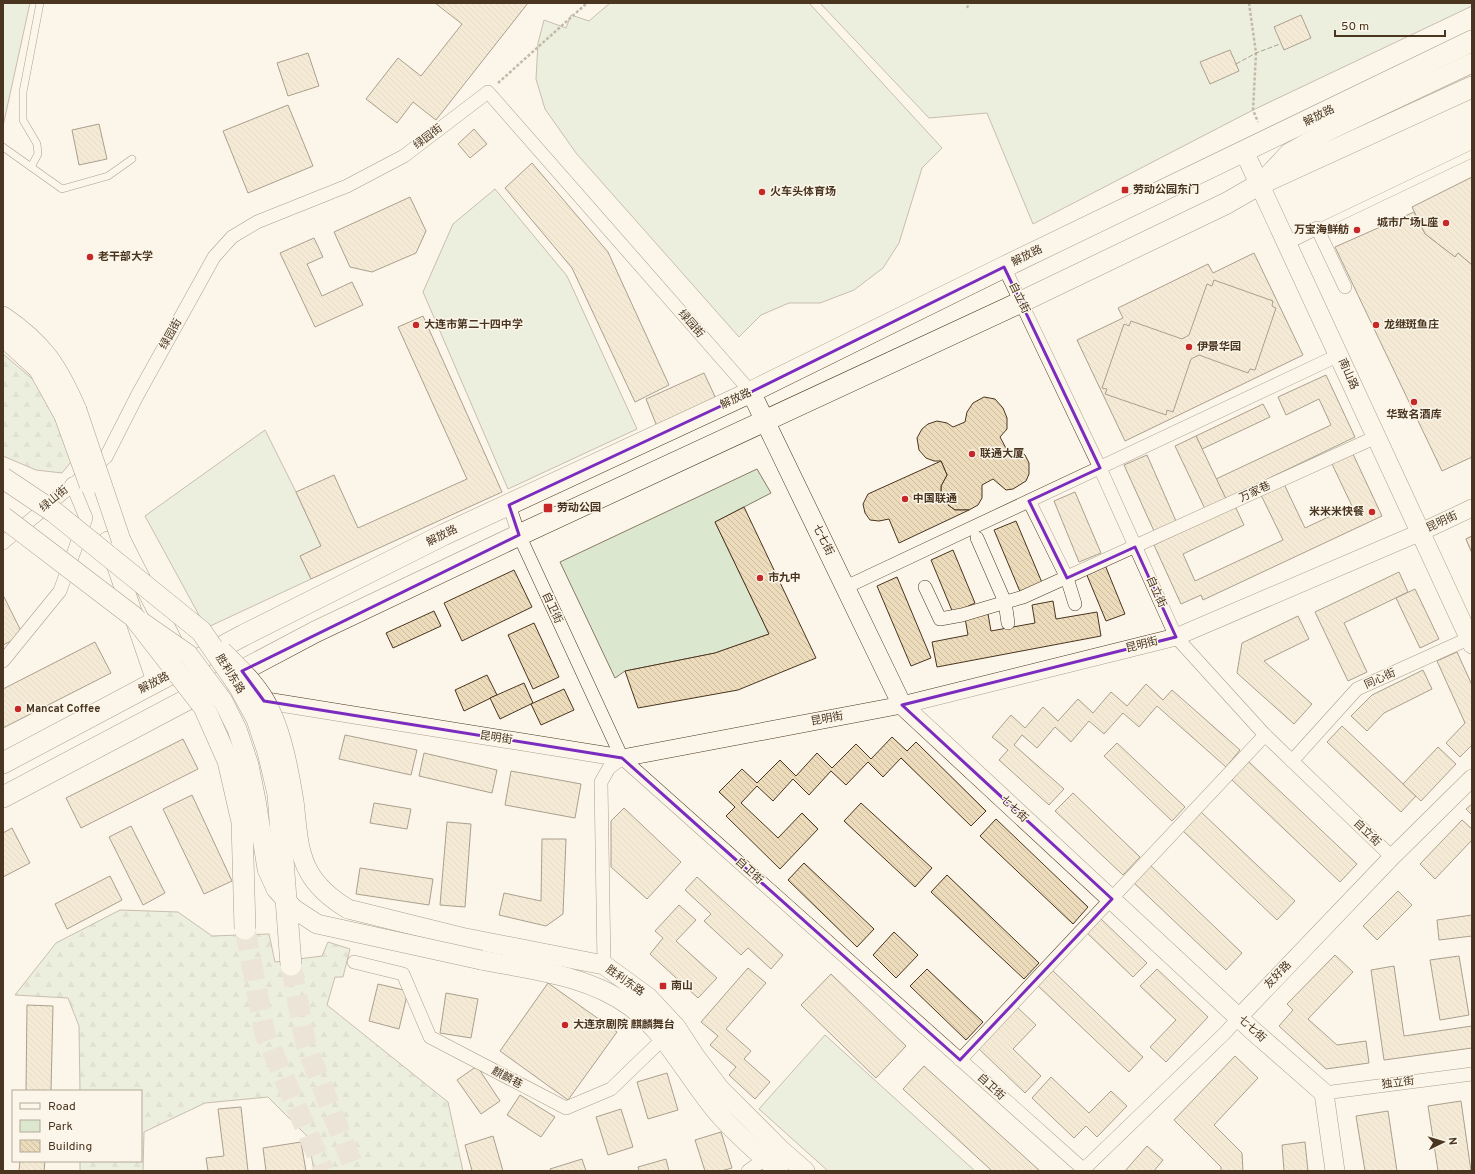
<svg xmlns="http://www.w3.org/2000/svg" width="1475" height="1174" font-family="Overpass,'Noto Sans SC',sans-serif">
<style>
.green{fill:#dce7d0;stroke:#887966}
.forest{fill:url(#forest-firs);stroke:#887966}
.building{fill:url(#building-back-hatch);stroke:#4a3520}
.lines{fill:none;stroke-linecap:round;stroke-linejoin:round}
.primary-tunnel{stroke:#d8cfc1;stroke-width:21;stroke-dasharray:21 10;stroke-linecap:butt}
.service-casing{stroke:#4a3520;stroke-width:8}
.minor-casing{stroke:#4a3520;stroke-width:14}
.tertiary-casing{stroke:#4a3520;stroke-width:18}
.secondary-casing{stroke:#4a3520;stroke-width:20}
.primary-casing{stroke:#4a3520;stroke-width:22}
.path{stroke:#7f6f5c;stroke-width:2.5;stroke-dasharray:3 2;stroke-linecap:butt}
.service{stroke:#fbf6e9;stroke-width:7}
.minor{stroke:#fbf6e9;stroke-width:13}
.tertiary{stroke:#fbf6e9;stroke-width:17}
.secondary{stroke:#fbf6e9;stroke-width:19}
.primary{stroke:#fbf6e9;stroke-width:21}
.secondary-bridge-casing{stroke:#4a3520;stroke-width:20;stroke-linecap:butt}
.primary-bridge-casing{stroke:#4a3520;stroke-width:22;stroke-linecap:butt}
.secondary-bridge{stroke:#fbf6e9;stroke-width:19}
.primary-bridge{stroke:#fbf6e9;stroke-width:21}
.fence{stroke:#4a3520;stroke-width:1;stroke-dasharray:5 2;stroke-linecap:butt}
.marked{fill:none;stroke:#7b2cbf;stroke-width:3;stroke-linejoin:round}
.poi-dot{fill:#c62828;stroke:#fbf6e9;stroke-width:1.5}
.labels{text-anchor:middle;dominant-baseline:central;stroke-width:3;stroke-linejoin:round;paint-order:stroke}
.street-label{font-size:11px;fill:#4a3520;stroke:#fbf6e9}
.poi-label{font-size:11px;font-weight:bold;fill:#4a3520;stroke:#fbf6e9;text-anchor:start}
</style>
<defs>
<pattern id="forest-firs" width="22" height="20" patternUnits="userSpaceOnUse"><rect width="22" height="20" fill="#dce7d0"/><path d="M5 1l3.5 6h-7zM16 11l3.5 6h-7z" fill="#bec7b2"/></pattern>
<pattern id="building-back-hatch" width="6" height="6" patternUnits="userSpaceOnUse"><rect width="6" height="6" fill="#ecdcbc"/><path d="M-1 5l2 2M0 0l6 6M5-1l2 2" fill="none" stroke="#ccbda1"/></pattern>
</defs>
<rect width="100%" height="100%" fill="#fbf6e9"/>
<g class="green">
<polygon points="3,3 30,3 3,126"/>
<polygon points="610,3 809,3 942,148 922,168 899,243 883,268 854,290 820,303 789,303 761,315 739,337 576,153 545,109 536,79 538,43 544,20 566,28 571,15 589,21"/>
<polygon points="820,3 1472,3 1472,6 1253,110 1033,224 987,113 929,118"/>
<polygon points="495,189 567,276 637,429 508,489 423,292 453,224"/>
<polygon points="265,430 296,492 321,546 300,556 311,579 206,628 145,516"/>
<polygon points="757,469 771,493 715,522 769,634 715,653 625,671 615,678 560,562"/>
<polygon points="825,1035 975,1171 828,1171 759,1109"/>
</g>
<g class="forest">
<polygon points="3,354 36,382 65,420 71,462 62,473 36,470 3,456"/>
<polygon points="120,910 178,912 212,936 269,934 275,962 322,956 328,942 350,949 343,977 335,977 327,1005 448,1102 463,1171 314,1171 308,1137 268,1097 205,1103 144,1132 143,1171 80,1171 80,1161 141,1161 141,1091 80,1091 79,1026 68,998 15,995 56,943"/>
</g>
<g class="building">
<polygon points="435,3 528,3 436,120 413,102 397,123 366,99 398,58 421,76 462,24"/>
<polygon points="1301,15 1311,38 1284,50 1274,27"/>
<polygon points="1230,50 1239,71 1210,84 1200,62"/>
<polygon points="308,53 319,86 288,96 277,63"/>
<polygon points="288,105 313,166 248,193 223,131"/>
<polygon points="99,124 107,159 79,165 72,130"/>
<polygon points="474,129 487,144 470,158 458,144"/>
<polygon points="532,163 608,252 669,385 635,402 572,268 505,188"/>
<polygon points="1472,177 1472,265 1458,253 1455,257 1425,234 1412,207"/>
<polygon points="410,197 426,231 416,253 372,272 350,267 334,232"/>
<polygon points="1414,212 1425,234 1455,257 1458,253 1472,265 1472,457 1442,471 1335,247"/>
<polygon points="314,238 323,257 307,264 322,296 352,282 363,305 315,327 280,253"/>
<polygon points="1254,253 1303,355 1125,441 1077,340 1123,318 1118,308 1208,264 1213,273"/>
<polygon points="1214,280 1273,301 1272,306 1276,308 1255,370 1250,369 1248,373 1199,355 1191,359 1173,412 1167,410 1166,415 1105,394 1107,389 1102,388 1124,324 1129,326 1131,321 1182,339 1189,335 1207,284 1212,286"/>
<polygon points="423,316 502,492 311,579 300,556 321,546 296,492 334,475 358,528 467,479 398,327"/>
<polygon points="704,373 718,403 658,429 646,399"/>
<polygon points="1326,375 1355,437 1226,499 1216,479 1331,425 1319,399 1286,415 1278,397"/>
<polygon points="984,397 995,399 1003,408 1007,418 1007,429 1000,437 1008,452 1018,451 1025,455 1029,463 1029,474 1026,481 1013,489 1006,490 993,479 982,485 982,498 978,505 969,510 955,510 948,505 941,494 941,486 947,475 941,461 934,461 926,458 919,450 917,438 922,429 928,424 937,421 947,423 953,427 965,422 967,412 973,403"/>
<polygon points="1263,404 1270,417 1202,449 1196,436"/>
<polygon points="1196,436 1226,499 1205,509 1175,446"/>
<polygon points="1352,452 1382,516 1203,600 1201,595 1181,604 1154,545 1235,506 1244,525 1183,554 1195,581 1283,540 1261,495 1284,484 1305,528 1352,506 1331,462"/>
<polygon points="1147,455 1176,521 1154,531 1124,465"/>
<polygon points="941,461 947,475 941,486 941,494 948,505 955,510 969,510 899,543 889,519 879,521 870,520 865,513 863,504 868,494"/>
<polygon points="1075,492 1101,553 1079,562 1054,501"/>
<polygon points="744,507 816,658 738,690 638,708 625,671 715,653 769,634 715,522"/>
<polygon points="1016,521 1043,585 1021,594 994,530"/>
<polygon points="1472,536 1472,553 1466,539"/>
<polygon points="1472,536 1472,553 1466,539"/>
<polygon points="953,550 975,603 953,613 931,560"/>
<polygon points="1105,565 1125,614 1106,621 1086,573"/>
<polygon points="514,570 532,607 462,641 444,603"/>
<polygon points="1399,572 1408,592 1344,623 1367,672 1348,681 1315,612"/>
<polygon points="897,577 931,658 911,666 877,586"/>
<polygon points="1415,589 1439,639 1420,648 1396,598"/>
<polygon points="3,595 23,635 3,645"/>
<polygon points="1053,601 1056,619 1097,612 1101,636 937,667 932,642 968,635 965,618 988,614 991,631 1035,623 1032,605"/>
<polygon points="434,611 441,626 393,648 386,633"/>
<polygon points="1298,616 1309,639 1264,661 1312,704 1294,724 1237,673 1242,643"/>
<polygon points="534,623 559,677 533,689 508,635"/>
<polygon points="95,642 111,673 3,728 3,689"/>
<polygon points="1457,652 1472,685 1472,745 1460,757 1446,743 1465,723 1437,661"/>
<polygon points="1423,670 1432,689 1384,713 1367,731 1351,716 1372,695"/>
<polygon points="487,675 497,695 464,711 455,690"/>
<polygon points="524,683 533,703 500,719 490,698"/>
<polygon points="1146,684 1163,700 1172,690 1240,750 1226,767 1157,706 1139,727 1123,713 1104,734 1089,721 1071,742 1055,727 1037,748 1022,735 1014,745 1064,789 1049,805 999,760 1008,750 992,737 1011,715 1025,728 1043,707 1058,721 1078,699 1093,713 1111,692 1127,706"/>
<polygon points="564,689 574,710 541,725 531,704"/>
<polygon points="1342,726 1416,796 1401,812 1327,742"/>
<polygon points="345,735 417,750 411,775 339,759"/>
<polygon points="892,737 907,751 916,742 986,811 971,826 901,758 883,777 868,762 846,785 831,771 809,795 793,779 773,801 757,786 741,803 778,838 802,813 818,829 780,869 726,816 735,807 719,792 742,769 757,783 780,760 796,776 817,753 832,768 856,744 871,759"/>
<polygon points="183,739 198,769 81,828 66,798"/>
<polygon points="1117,743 1185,807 1172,821 1104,756"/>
<polygon points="1438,747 1456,764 1421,801 1403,784"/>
<polygon points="424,753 497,770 492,793 419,776"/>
<polygon points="1248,761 1357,864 1340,882 1231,779"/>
<polygon points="511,771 581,784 575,818 505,805"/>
<polygon points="1073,793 1140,857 1123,875 1055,811"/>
<polygon points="192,795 232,881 204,894 163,809"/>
<polygon points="374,803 411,809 407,829 370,823"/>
<polygon points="861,803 932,868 915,887 844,821"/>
<polygon points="1472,804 1472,815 1466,809"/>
<polygon points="624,808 681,862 647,899 611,867 611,821"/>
<polygon points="1201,812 1295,901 1277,920 1183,831"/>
<polygon points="996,819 1088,907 1073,924 980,836"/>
<polygon points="1462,820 1472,829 1472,840 1435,879 1420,864"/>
<polygon points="447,822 471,824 465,907 440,905"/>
<polygon points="131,826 165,893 143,905 109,837"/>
<polygon points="12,828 30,863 3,877 3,833"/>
<polygon points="542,839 566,839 563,914 546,926 499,915 504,893 541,901"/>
<polygon points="804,863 874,929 857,947 788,880"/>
<polygon points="1150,865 1242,953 1226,970 1133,882"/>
<polygon points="360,868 433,879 429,905 356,894"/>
<polygon points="947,875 1039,963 1024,979 931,892"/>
<polygon points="110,876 122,900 67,929 55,904"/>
<polygon points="697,877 783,955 771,969 748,948 741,955 704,921 711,914 685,890"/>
<polygon points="1398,891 1412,905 1377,940 1363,926"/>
<polygon points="679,905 696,920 676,941 717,978 698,998 650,954 663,938 655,931"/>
<polygon points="1472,915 1472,936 1439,940 1437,920"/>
<polygon points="1101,919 1147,963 1133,977 1087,933"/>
<polygon points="894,932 918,955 896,978 873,955"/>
<polygon points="1335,955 1353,972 1308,1019 1337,1045 1366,1041 1369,1063 1326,1069 1279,1026 1293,1010 1287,1004"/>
<polygon points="1459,956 1469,1015 1440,1020 1430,960"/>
<polygon points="1394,966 1404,1036 1472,1026 1472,1048 1384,1060 1371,970"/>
<polygon points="748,968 766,983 726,1029 751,1051 744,1059 770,1082 755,1099 729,1075 736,1067 710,1045 718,1036 701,1022"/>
<polygon points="927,969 983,1022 966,1040 910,986"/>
<polygon points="1157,969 1208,1017 1166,1062 1150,1047 1176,1020 1140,986"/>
<polygon points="1052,970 1143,1057 1129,1072 1037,985"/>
<polygon points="831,974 906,1046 876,1078 801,1005"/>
<polygon points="548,983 617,1032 568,1100 500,1051"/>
<polygon points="378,984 408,991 399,1029 369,1021"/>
<polygon points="446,993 478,999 471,1038 440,1033"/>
<polygon points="27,1005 53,1006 51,1091 26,1091"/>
<polygon points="1017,1007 1036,1025 1013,1049 1041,1076 1025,1093 978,1048"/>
<polygon points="1235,1056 1258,1078 1214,1125 1242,1153 1243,1171 1221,1171 1221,1167 1174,1120"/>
<polygon points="477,1066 500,1101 481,1114 457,1080"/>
<polygon points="924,1066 1040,1171 990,1171 991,1170 903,1089"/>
<polygon points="667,1073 678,1110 648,1119 637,1082"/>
<polygon points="1051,1077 1089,1113 1111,1091 1127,1106 1097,1137 1086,1126 1074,1138 1032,1098"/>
<polygon points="520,1095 555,1117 541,1137 507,1115"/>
<polygon points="1461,1101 1471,1171 1438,1171 1428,1106"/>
<polygon points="241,1107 248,1171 208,1171 206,1158 224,1156 218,1109"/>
<polygon points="621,1109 633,1147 608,1155 596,1117"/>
<polygon points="1388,1111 1397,1171 1365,1171 1356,1116"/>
<polygon points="721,1132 732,1168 721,1171 705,1171 695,1140"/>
<polygon points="493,1136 503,1171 472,1171 465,1145"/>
<polygon points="301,1142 306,1171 266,1171 263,1148"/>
<polygon points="1305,1142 1308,1171 1284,1171 1282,1145"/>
<polygon points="1147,1146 1163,1160 1154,1171 1125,1171"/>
<polygon points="582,1159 586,1171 551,1171 550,1169"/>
<polygon points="666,1159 669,1171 639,1171 638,1167"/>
<polygon points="20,1161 45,1161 44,1171 19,1171"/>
</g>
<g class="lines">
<g class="primary-tunnel">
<polyline points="245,929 265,1034 324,1171"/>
<polyline points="291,965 306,1045 355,1171"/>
</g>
<defs>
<g id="service">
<polyline points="3,147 62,189 108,176 132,159"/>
<polyline points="31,167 38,154 37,144 23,120 23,92 40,3"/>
<polyline points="1317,228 1472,154"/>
</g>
<g id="minor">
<polyline points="1287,243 1317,228 1345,287"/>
<polyline points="1004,267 1100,468 1176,637 1265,735 1392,857"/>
<polyline points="1029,501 1067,578 1075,604"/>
<polyline points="509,505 519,535 622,758 1083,1169"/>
<polyline points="977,538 1005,602 1008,623"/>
<polyline points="3,543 106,457 137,396 214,257 232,237 257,222 347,186 404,156 488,92 751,392"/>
<polyline points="846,587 1339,355"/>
<polyline points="925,587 940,619 962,615 1023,597 1376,437"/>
<polyline points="3,661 60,591 86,518 72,484"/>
<polyline points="1292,761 1357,689 1470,638"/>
<polyline points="354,962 403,974 430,1037 566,1108 611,1089 669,1033"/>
<polyline points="604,965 601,782 609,768 622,758"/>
<polyline points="960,1060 1265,735"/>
<polyline points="1324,1093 1472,1074"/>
<polyline points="748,1171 770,1155"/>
<polyline points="1082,1171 1226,1032 1239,1017"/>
</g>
<g id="tertiary">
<polyline points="254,699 622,758 902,705 1176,637 1421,532 1472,508"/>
<polyline points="1239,1017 1392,857 1472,778"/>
</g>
<g id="secondary">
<polyline points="1244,151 1472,644"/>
<polyline points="1261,183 1289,153 1328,131 1472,63"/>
<path d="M 3,316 C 43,343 58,366 77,410"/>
<polyline points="3,337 38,369 64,416"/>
<polyline points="751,392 902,705 1252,1030 1324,1093 1335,1171"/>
<polyline points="121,540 177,650"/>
<polyline points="108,541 156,681"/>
<polyline points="348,909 461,937 604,965 648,997 676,1027 695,1056 720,1089 781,1150 805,1171"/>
<path d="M 481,960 C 531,970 588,975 631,1007 C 667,1034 688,1078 717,1112 C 735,1133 758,1153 779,1171"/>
</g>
<g id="primary">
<polyline points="3,763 244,635 443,535 751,392 1004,267 1472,41"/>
<polyline points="3,797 315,632 519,535 1021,302 1227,203 1260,184 1472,87"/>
</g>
</defs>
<use href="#service" class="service-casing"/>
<use href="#minor" class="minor-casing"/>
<use href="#tertiary" class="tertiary-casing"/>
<use href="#secondary" class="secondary-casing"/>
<use href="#primary" class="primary-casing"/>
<g class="path">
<polyline points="1249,3 1256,53 1253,110 1258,122"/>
<polyline points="967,8 969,3"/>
<polyline points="498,83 587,3"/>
</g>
<use href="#service" class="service"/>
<use href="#minor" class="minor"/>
<use href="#tertiary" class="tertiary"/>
<use href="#secondary" class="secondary"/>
<use href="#primary" class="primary"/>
<defs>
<g id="secondary-bridge">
<polyline points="77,410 121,540"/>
<polyline points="64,416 89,485"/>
<polyline points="142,622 188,654 223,701 237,729 249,765 256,800 267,869 276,889 294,909 317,924 481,960"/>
<path d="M 222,651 C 240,669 259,686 270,710 C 283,737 289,771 294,801 C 297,824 297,851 309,872 C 318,888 333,900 348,909"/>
</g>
<g id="primary-bridge">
<polyline points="3,478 54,512 201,631 239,686 257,719 268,752 278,794 291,965"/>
<polyline points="3,517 134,617 204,707 228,761 242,822 245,929"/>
</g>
</defs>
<use href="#secondary-bridge" class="secondary-bridge-casing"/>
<use href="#primary-bridge" class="primary-bridge-casing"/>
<use href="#secondary-bridge" class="secondary-bridge"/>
<use href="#primary-bridge" class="primary-bridge"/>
<polyline class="fence" points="1236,64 1256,53 1280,44"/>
</g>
<path d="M0 0H1475V1174H0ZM 1004,267 L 1100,468 L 1029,501 L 1067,578 L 1135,547 L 1176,637 L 902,705 L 1112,899 L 960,1060 L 622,758 L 264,701 L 242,671 L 519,535 L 509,505 L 751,392 Z" fill="#fbf6e9" fill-opacity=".55" fill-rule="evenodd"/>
<path class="marked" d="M 1004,267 L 1100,468 L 1029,501 L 1067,578 L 1135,547 L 1176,637 L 902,705 L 1112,899 L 960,1060 L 622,758 L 264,701 L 242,671 L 519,535 L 509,505 L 751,392 Z"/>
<g class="poi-dot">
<rect x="1121" y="186" width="8" height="8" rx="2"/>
<circle cx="762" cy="192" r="4"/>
<circle cx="1446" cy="223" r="4"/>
<circle cx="1357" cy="230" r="4"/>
<circle cx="90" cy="257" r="4"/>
<circle cx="416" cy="325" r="4"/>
<circle cx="1376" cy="325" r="4"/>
<circle cx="1189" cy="347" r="4"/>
<circle cx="1414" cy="402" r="4"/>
<circle cx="972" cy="454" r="4"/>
<circle cx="905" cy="499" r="4"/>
<rect x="543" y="503" width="10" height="10" rx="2"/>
<circle cx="1372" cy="512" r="4"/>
<circle cx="760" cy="578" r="4"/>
<circle cx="18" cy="709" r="4"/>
<rect x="659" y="982" width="8" height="8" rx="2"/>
<circle cx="565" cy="1025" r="4"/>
</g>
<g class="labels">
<g class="street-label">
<text transform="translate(1319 116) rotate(-26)">解放路</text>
<text transform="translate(428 137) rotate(-37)">绿园街</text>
<text transform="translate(1027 256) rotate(-26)">解放路</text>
<text transform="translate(1019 298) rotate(64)">自立街</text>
<text transform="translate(691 324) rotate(49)">绿园街</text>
<text transform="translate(171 334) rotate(-61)">绿园街</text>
<text transform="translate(1348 374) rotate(66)">南山路</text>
<text transform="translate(736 399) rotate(-25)">解放路</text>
<text transform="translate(1255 492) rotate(-25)">万家巷</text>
<text transform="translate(54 499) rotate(-40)">绿山街</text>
<text transform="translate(1442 522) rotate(-25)">昆明街</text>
<text transform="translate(442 536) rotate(-26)">解放路</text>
<text transform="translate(823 540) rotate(64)">七七街</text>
<text transform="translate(1156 592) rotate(66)">自立街</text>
<text transform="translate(552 608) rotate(65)">自卫街</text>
<text transform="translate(1142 645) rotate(-14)">昆明街</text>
<text transform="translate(230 674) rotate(58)">胜利东路</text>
<text transform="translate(1380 679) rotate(-24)">同心街</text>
<text transform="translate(154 683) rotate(-27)">解放路</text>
<text transform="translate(827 719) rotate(-11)">昆明街</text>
<text transform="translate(496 738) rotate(9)">昆明街</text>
<text transform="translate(1014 809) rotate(43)">七七街</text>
<text transform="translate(1367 833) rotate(44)">自立街</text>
<text transform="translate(749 871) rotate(42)">自卫街</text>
<text transform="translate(1278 975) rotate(-46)">友好路</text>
<text transform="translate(625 981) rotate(35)">胜利东路</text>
<text transform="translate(1252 1029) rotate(42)">七七街</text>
<text transform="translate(507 1078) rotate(28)">麒麟巷</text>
<text transform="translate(1398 1083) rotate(-7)">独立街</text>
<text transform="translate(991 1087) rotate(42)">自卫街</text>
</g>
<g class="poi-label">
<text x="1133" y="190">劳动公园东门</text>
<text x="770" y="192">火车头体育场</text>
<text x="1438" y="223" text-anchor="end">城市广场L座</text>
<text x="1349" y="230" text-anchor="end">万宝海鲜舫</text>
<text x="98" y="257">老干部大学</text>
<text x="424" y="325">大连市第二十四中学</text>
<text x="1384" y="325">龙继斑鱼庄</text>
<text x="1197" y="347">伊景华园</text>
<text x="1414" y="415" text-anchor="middle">华致名酒库</text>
<text x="980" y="454">联通大厦</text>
<text x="913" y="499">中国联通</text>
<text x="557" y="508">劳动公园</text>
<text x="1364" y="512" text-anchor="end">米米米快餐</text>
<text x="768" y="578">市九中</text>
<text x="26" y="709">Mancat Coffee</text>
<text x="671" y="986">南山</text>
<text x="573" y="1025">大连京剧院 麒麟舞台</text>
</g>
</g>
<rect width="1475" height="1174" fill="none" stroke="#4a3520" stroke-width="8"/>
<rect x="12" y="1090" width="130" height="72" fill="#fbf6e9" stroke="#b4a999"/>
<rect x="20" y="1103" width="20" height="6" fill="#fbf6e9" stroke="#b4a999"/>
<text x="48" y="1110" font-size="12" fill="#4a3520">Road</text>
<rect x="20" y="1120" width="20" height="12" fill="#dce7d0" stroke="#b4a999"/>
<text x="48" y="1130" font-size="12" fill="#4a3520">Park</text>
<rect x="20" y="1140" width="20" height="12" fill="url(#building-back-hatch)" stroke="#b4a999"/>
<text x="48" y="1150" font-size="12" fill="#4a3520">Building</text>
<g transform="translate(1443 1142) rotate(85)" stroke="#fbf6e9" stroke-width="3" paint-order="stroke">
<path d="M0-3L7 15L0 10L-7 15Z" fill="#4a3520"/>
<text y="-6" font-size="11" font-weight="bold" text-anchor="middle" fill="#4a3520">N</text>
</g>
<path d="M1335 30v6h110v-6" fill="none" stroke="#4a3520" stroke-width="2"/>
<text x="1341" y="30" font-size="12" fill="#4a3520" stroke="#fbf6e9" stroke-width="3" paint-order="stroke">50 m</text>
</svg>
